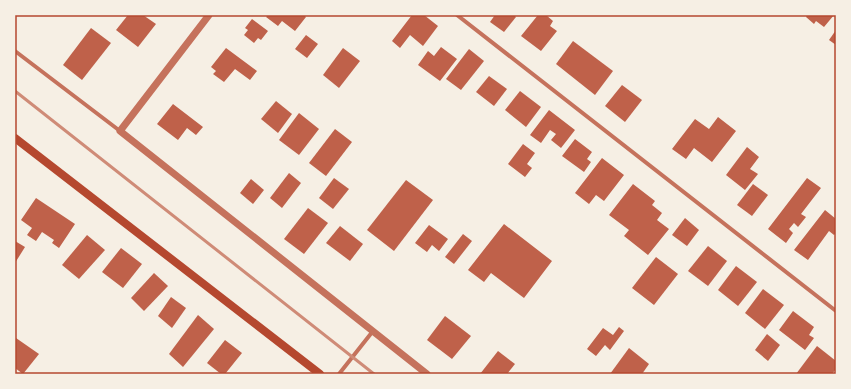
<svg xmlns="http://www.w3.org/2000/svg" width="851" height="389" font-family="Manrope,sans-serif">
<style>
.building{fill:#bf614a}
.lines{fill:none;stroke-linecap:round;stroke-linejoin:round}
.minor{stroke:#c5725c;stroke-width:4}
.tertiary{stroke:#c5725c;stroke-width:7}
.secondary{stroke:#b5482f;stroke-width:8}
.rail{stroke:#cf8b77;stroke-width:3}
.neatline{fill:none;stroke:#b5482f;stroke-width:1.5}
</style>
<rect width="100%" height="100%" fill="#f6efe4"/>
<g class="building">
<polygon points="128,15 143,15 156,24 138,47 116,30"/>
<polygon points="268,15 304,15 306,17 295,31 282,21 278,26 266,17"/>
<polygon points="412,15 424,15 438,26 423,46 410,35 400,48 392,41"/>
<polygon points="495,15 514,15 516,17 504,32 490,22"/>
<polygon points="538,15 546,15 553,21 550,26 557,31 541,51 521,36"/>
<polygon points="807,15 834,15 824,27 816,21 814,24 806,17"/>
<polygon points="252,19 268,31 261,40 258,38 254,43 244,35 248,30 245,28"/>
<polygon points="91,28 111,43 82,80 63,65"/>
<polygon points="836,30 836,45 829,40"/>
<polygon points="306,35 318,44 307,58 295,49"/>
<polygon points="573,41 613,71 595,95 556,64"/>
<polygon points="441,47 457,59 440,81 418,65 428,51 434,56"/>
<polygon points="226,48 257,71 250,80 235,69 224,82 213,74 216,71 211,67"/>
<polygon points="343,48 360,61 339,88 323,75"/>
<polygon points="469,49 484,61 461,90 446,79"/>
<polygon points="489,76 507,89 494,106 476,92"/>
<polygon points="622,85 642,100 625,122 605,106"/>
<polygon points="520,91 541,107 526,127 505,110"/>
<polygon points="276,101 292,114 278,133 261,119"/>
<polygon points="173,104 203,127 196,135 187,128 178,140 157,124"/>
<polygon points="549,110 575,130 561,148 551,140 556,134 550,130 541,143 530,135"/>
<polygon points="299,113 319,129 299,155 279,140"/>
<polygon points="718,117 736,131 712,162 694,148 686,159 672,149 695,119 709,129"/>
<polygon points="335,129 352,142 326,176 309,163"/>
<polygon points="575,139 592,152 587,159 591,162 584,172 562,156"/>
<polygon points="523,144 535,153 527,164 532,168 525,177 508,164"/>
<polygon points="747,147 759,157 750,169 758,174 745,190 726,175"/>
<polygon points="602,158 624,175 604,201 596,195 589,204 575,193"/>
<polygon points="289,173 301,183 282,208 270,198"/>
<polygon points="334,178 349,189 333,209 319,198"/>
<polygon points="807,178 821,188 801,214 806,217 798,227 794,223 789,229 793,233 786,243 768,229"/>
<polygon points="251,179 264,190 253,204 240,193"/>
<polygon points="406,180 433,200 394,251 367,230"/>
<polygon points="633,184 655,201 652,205 662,213 657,220 669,229 648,255 624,236 629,230 609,215"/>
<polygon points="753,184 768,195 752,216 737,205"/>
<polygon points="36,198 75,224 59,248 52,243 54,240 42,232 36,241 27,235 32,228 21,220"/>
<polygon points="308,208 328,223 304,254 284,239"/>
<polygon points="825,210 836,219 836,233 834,235 829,231 808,260 794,250"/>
<polygon points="685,218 699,230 687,246 672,235"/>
<polygon points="504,224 552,261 524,298 491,273 484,282 468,270"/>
<polygon points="429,225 448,239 439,251 432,245 427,252 415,243"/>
<polygon points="340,226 363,244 350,261 326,243"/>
<polygon points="463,234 472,241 454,264 445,257"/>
<polygon points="87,235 105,250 79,279 62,265"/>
<polygon points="15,241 25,247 15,263"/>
<polygon points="708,246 727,261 708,286 688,271"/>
<polygon points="121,248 142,264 123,288 102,272"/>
<polygon points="656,257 678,274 654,305 632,288"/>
<polygon points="736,266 757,282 738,306 718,290"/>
<polygon points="154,273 168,286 144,311 131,298"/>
<polygon points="763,289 784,305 765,329 745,313"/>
<polygon points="171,297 186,308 172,328 158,316"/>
<polygon points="793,311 814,327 809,335 814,338 805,350 779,330"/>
<polygon points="198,315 214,329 183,367 169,354"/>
<polygon points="445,316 471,336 452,359 427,340"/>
<polygon points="619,327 624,331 610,350 605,345 596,356 587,349 603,328 613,335"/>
<polygon points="767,334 780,345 768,361 755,350"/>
<polygon points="16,338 39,354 23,374 15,368"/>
<polygon points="225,340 242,353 225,374 221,374 207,363"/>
<polygon points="817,346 836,361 836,369 832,374 796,374"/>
<polygon points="629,348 649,364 642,374 610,374"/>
<polygon points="498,351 515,364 507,374 480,374"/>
</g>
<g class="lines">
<g class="minor">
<polyline points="457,15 836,311"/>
<polyline points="15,51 120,131"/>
<polyline points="339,374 373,331"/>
</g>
<polyline class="tertiary" points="209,15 120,131 427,374"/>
<polyline class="secondary" points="15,138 320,374"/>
<polyline class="rail" points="15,91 374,374"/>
</g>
<rect width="851" height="389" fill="none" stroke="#f6efe4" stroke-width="32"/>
<rect x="16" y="16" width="819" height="357" class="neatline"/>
</svg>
